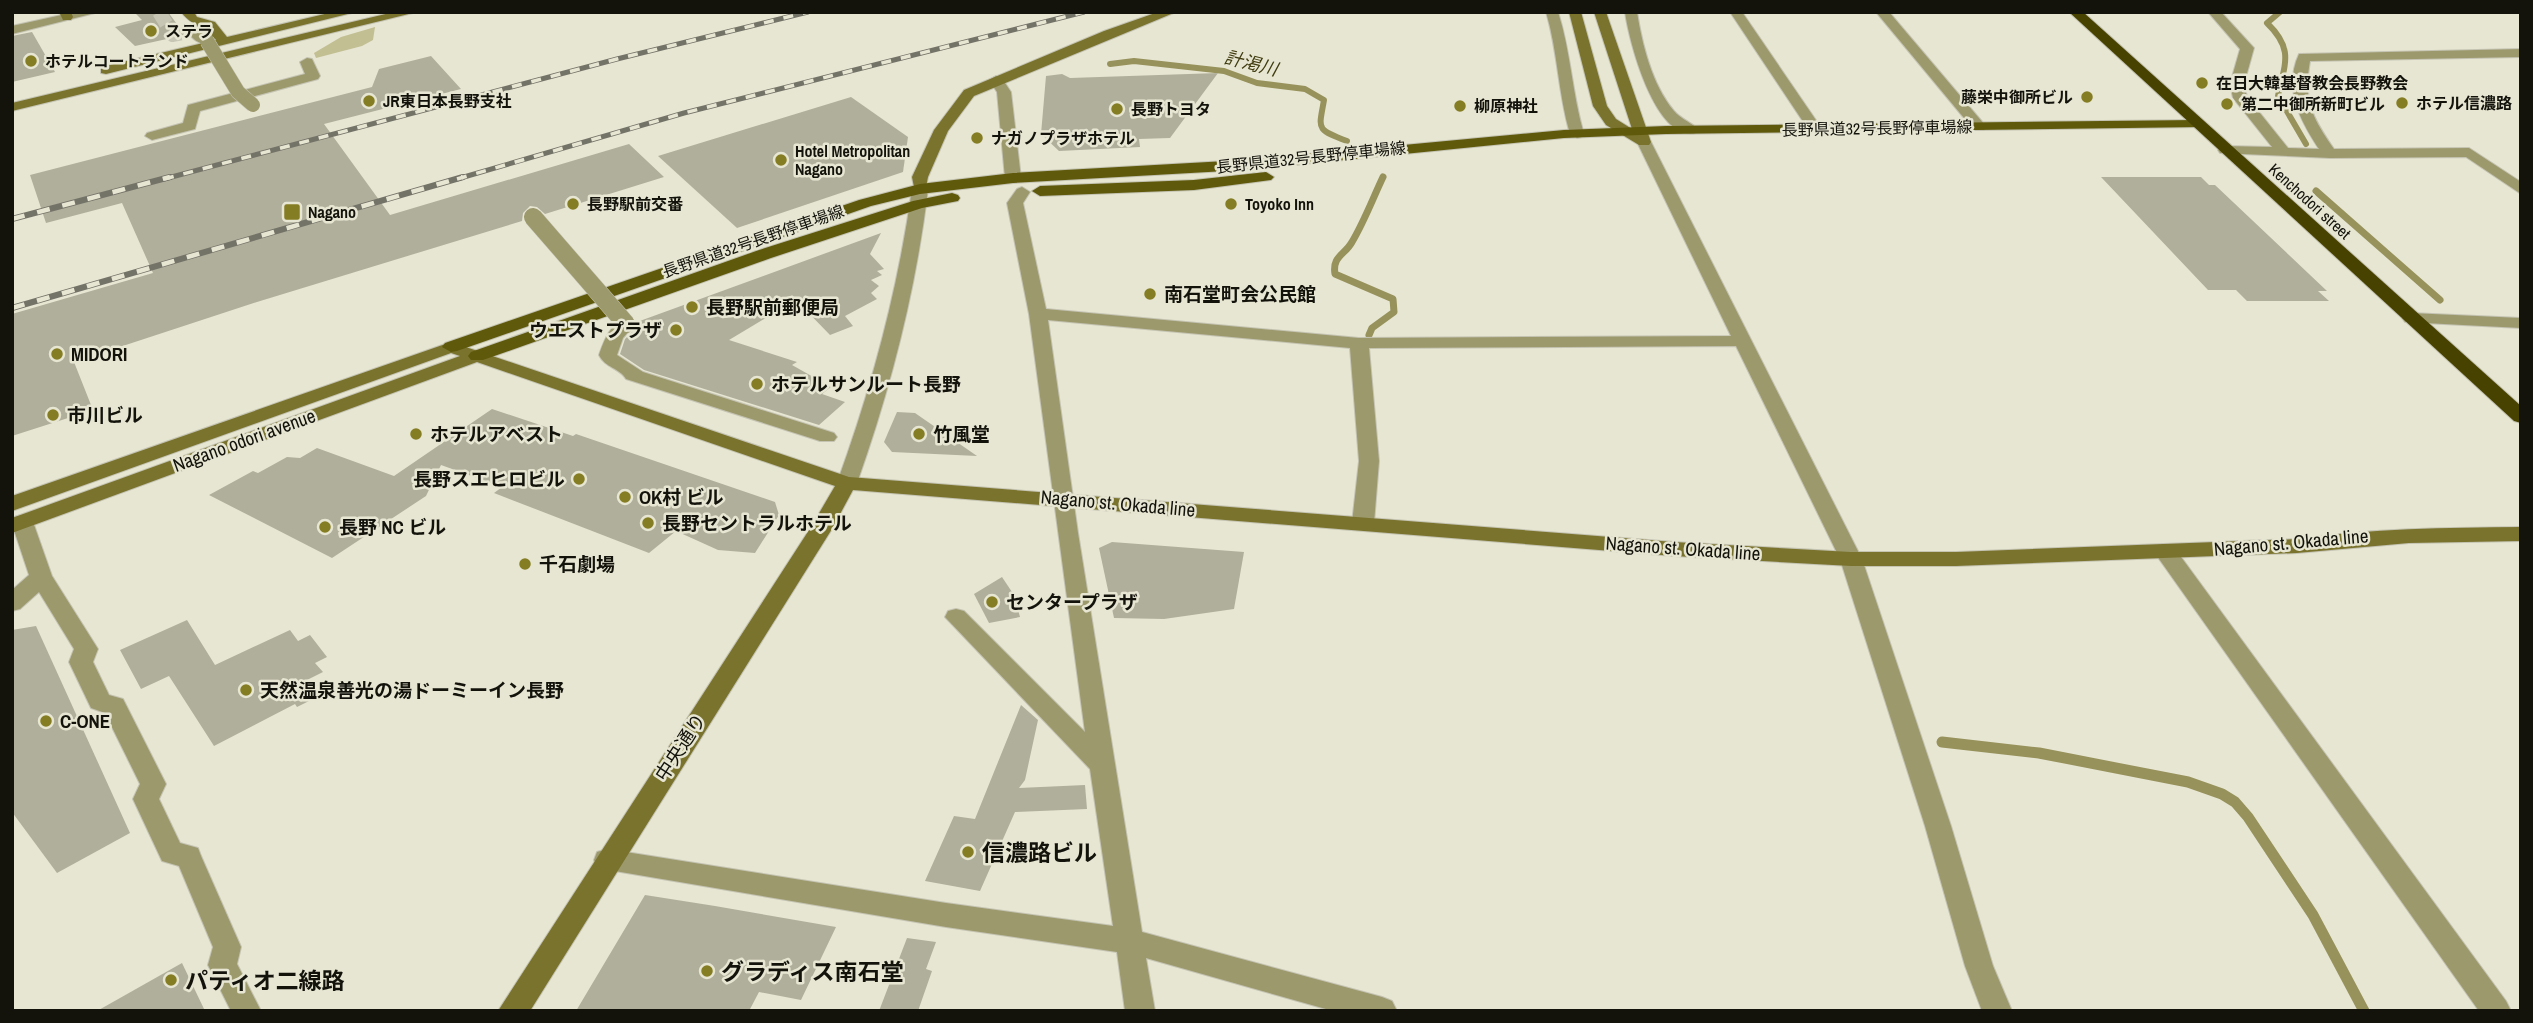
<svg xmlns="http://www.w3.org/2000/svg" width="2533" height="1023" font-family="'Archivo Narrow','Noto Sans JP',sans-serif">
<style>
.green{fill:#c2bf93}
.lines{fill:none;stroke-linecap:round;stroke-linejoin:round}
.stream-far2{stroke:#97925c;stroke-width:6}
.stream-far1{stroke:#97925c;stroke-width:7}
.stream{stroke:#97925c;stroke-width:11}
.building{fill:#b0af9c}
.street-tunnel{stroke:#c7c6b5;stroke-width:14;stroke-dasharray:14 7;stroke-linecap:butt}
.street-casing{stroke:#c5c4b3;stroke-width:2}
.secondary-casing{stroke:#c5c4b3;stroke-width:2}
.primary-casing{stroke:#c5c4b3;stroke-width:2}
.highway-casing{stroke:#c5c4b3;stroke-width:2}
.street{fill:#9c996d;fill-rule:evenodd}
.secondary{fill:#7a732e;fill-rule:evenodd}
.primary{fill:#5f590b;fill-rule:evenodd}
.highway{fill:#484200;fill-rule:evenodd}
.rail-far1-casing{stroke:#747367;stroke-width:5}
.rail-casing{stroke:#747367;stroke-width:6}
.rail-far1{stroke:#e7e6d3;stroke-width:3.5;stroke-dasharray:10;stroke-linecap:butt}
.rail{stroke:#e7e6d3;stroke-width:4.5;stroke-dasharray:13;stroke-linecap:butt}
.street-bridge-far1-casing{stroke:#c5c4b3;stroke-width:15;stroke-linecap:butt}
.street-bridge-casing{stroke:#c5c4b3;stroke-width:19;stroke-linecap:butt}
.street-bridge-far1{stroke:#9c996d;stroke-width:14}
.street-bridge{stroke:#9c996d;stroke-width:18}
.poi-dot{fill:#857d23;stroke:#e7e6d3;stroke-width:2.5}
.labels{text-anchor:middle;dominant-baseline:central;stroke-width:5;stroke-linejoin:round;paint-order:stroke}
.far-poi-label{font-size:16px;font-weight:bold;fill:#13130c;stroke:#e7e6d3;text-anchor:start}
.far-street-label{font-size:16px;fill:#13130c;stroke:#e7e6d3}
.far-water-label{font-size:18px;font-style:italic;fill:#403c0f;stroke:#e7e6d3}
.poi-label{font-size:19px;font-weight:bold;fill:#13130c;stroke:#e7e6d3;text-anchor:start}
.street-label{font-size:19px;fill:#13130c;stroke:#e7e6d3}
.near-poi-label{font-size:23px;font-weight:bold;fill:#13130c;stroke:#e7e6d3;text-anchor:start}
</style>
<rect width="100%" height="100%" fill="#e7e6d3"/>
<polygon class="green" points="375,27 373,40 362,46 316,58 314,53 341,37"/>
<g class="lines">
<g class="stream-far2">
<path d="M 2280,12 L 2267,23 C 2294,49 2285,63 2278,96 L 2306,144"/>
<path d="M 1110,64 L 1134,61 L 1224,71 L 1257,83 L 1305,89 L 1324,100 C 1319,129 1315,129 1347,141"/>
</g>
<g class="stream-far1">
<polyline points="2316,191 2440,300"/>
<path d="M 1369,335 L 1372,328 L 1394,312 L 1393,299 L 1335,274 C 1332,256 1345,255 1352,242 C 1364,222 1373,198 1383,177"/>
</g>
<polyline class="stream" points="1942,742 2039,753 2188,782 2222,794 2235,802 2248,817 2313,915 2364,1011"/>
</g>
<g class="building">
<polygon points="134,12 168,12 185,35 135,46 115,27 142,20"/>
<polygon points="32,32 55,72 12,82 12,36"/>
<polygon points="431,56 461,89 324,124 390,215 629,144 664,177 545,214 537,207 530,206 523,213 522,221 257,302 74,362 93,410 12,436 12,314 153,273 122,203 46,223 30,175 372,87 379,69"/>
<polygon points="1218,73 1170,138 1139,139 1140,147 1059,151 1041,134 1046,76 1062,74 1070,78"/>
<polygon points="851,97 908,137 903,172 737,228 658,156"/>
<polygon points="2101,177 2201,177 2209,185 2215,185 2327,291 2318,291 2329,301 2247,301 2236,290 2208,290"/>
<polygon points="881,233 870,254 884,269 877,271 882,275 871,280 879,286 871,293 877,299 845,316 853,326 830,335 796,300 729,340 797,362 792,365 831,387 822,394 845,402 819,425 644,370 620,354 625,339 636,328 637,322"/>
<polygon points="492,409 573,436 576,434 775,502 779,515 755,553 718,550 676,531 649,553 494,493 502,487 441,465 426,496 332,558 209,495 253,471 258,473 287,457 300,458 317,448 394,476"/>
<polygon points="897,412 915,413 977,456 892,452 884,442"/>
<polygon points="1112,542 1244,552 1234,609 1164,619 1114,618 1099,548"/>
<polygon points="1002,577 1014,595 1020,617 989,623 974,594"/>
<polygon points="187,620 215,665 290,630 298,641 310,635 327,657 315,663 323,672 307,680 319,696 297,707 295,704 214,746 169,676 141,689 120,650"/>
<polygon points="36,626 130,833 57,873 12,812 12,630"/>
<polygon points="1021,705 1038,720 1025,780 1019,788 1085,785 1087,809 1015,812 980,891 925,881 954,816 975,819"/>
<polygon points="645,895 715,906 836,927 801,1000 759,992 749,1011 576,1011"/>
<polygon points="907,938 936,942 926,969 932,971 918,1011 879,1011"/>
<polygon points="182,963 205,1011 97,1011"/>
</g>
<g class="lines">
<polyline class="street-tunnel" points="159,12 173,35 187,32"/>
<defs>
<g id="street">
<polygon points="75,12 99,12 12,34 12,26"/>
<path d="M 1546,12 L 1558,12 C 1571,52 1572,94 1584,134 L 1582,137 L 1577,138 L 1570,134 C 1558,94 1558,52 1546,12 Z"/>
<path d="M 1625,12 L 1637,12 C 1642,44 1652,85 1674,111 C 1680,118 1689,122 1696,127 L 1698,130 L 1696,133 C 1655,142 1629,41 1625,12 Z"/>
<polygon points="1730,12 1742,12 1822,129 1820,132 1810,132"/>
<polygon points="1876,12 1889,12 1984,124 1986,127 1984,130 1974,130"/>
<path d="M 2208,12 L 2221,12 L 2254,48 L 2244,84 L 2247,97 L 2288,148 L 2319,149 C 2300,120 2283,89 2299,54 L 2521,49 L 2521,57 L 2310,61 C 2303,101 2312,117 2334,149 L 2469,148 L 2521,182 L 2521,194 L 2466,157 L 2330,158 L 2220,153 L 2218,150 L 2225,146 L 2272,147 L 2233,98 L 2230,84 L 2240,49 Z"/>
<path d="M 209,23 L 213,24 L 218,33 L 212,44 C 201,46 191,39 187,30 L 188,27 Z"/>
<polygon points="307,58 312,59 320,76 318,79 200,111 195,129 152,140 145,136 147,133 183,123 188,105 305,74 300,62"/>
<polygon points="996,76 1001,77 1011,92 1021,178 1013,183 1005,178 997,92 989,80"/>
<polygon points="1644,138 1651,142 1862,559 1951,826 1993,966 2012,1011 1982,1011 1965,966 1925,826 1840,559 1736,346 1369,348 1379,461 1374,523 1370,528 1356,528 1352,523 1359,461 1350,348 1048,320 1078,533 1142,932 1382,997 1392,1001 1397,1011 1333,1011 1146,958 1155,1011 1125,1011 1117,952 946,927 597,868 594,860 597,852 607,849 946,903 1113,926 1090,769 945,617 948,611 956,609 964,611 1085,732 1029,314 1007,203 1017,189 1022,187 1030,192 1023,203 1046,309 1359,338 1731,336 1637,142"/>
<path d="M 920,184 L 928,189 C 916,290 891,387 857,483 L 854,488 L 840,488 L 837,483 C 872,387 898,290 912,189 Z"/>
<polygon points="2411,313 2521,318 2521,328 2405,322 2402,318"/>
<path d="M 626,319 L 635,324 L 623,338 L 617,355 L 643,372 L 834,433 L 837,437 L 834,441 L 820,441 L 626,379 C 620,368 605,368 599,355 C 604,341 610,323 626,319 Z"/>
<polygon points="22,515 29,517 33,522 52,576 98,649 93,662 109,695 123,699 166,784 159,799 180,843 198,848 201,856 241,947 237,964 261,1011 231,1011 208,965 213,947 179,866 162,861 133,799 140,784 105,713 91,708 69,662 74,649 39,592 20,609 12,611 12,590 29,575 12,524 15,517"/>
<polygon points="2165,544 2173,546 2506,1001 2511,1011 2479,1011 2157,556 2154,551 2157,546"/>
</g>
<g id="secondary">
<polygon points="59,12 71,12 73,17 71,20 63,20"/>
<path d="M 181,12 L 194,12 L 197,17 L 215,22 L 227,37 L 333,12 L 356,12 L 106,74 L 101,73 L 101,67 L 216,40 C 204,24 192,27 181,12 Z"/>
<polygon points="394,12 417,12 12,111 12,103"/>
<polygon points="1158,12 1176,12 974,96 948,131 928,177 925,192 915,192 912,177 934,130 964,90 1104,31"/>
<polygon points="1569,12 1581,12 1607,106 1616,119 1632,129 1594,12 1606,12 1651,142 1649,145 1639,145 1606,125 1593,106"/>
<path d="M 451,342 L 849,477 L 1674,542 L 1851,552 L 1956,552 L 2297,539 C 2371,528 2446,528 2521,527 L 2521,541 L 2409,543 L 2297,553 L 1956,566 L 1851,566 L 1674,556 L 853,490 L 832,529 L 530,1011 L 498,1011 L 811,527 L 835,486 L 477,362 L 12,533 L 12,518 L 460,356 L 451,353 L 12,511 L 12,496 Z"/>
</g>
<g id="primary">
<polygon points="2197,120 2202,121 2204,124 2202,127 1666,134 1564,138 1244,170 1013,183 920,194 871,206 457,351 451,352 442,347 445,343 859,200 920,184 1013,173 1244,160 1564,130 1666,126"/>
<polygon points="1266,172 1274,177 1271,180 1194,190 1040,196 1032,191 1040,186 1194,180"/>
<polygon points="952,193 958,195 960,198 958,201 922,208 771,258 483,360 471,360 468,356 471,352 759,250 913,201"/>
</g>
<polygon id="highway" points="2069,12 2083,12 2521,406 2521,423 2514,421"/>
</defs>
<use href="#street" class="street-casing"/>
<use href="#secondary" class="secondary-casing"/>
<use href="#primary" class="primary-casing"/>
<use href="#highway" class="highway-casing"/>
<use href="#street" class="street"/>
<use href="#secondary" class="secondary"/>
<use href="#primary" class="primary"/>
<use href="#highway" class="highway"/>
<defs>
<g id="rail-far1">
<polyline points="164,179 617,59 808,12"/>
<polyline points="457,179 684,113 1084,12"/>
</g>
<g id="rail">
<polyline points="12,219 170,177"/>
<polyline points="12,308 463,177"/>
</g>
</defs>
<use href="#rail-far1" class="rail-far1-casing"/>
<use href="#rail" class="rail-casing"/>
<use href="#rail-far1" class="rail-far1"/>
<use href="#rail" class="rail"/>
<defs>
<polyline id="street-bridge-far1" points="207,41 238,92 253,105"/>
<polyline id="street-bridge" points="533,217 626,324"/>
</defs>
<use href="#street-bridge-far1" class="street-bridge-far1-casing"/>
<use href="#street-bridge" class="street-bridge-casing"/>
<use href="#street-bridge-far1" class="street-bridge-far1"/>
<use href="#street-bridge" class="street-bridge"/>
</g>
<g class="poi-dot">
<circle cx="151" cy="31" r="7"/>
<circle cx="31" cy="61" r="7"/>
<circle cx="2202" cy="83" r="7"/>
<circle cx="2087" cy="97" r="7"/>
<circle cx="369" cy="101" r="7"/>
<circle cx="2402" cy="103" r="7"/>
<circle cx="2227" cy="104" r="7"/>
<circle cx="1460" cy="106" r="7"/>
<circle cx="1117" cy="109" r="7"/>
<circle cx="977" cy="138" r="7"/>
<circle cx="781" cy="160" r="7"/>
<circle cx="573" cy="204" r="7"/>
<circle cx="1231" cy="204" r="7"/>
<rect x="283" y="203" width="18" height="18" rx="3.5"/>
<circle cx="1150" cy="294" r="7"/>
<circle cx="692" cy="307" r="7"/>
<circle cx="676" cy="330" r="7"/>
<circle cx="57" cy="354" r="7"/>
<circle cx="757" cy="384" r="7"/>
<circle cx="53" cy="415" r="7"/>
<circle cx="416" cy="434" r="7"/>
<circle cx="919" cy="434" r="7"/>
<circle cx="579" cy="479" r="7"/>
<circle cx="625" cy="497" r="7"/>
<circle cx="648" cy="523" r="7"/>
<circle cx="325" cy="527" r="7"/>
<circle cx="525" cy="564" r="7"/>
<circle cx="992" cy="602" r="7"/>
<circle cx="246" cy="690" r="7"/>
<circle cx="46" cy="721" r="7"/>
<circle cx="968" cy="852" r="7"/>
<circle cx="707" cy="971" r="7"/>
<circle cx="171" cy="980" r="7"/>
</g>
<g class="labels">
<g class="far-poi-label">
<text x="165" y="31">ステラ</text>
<text x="45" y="61">ホテルコートランド</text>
<text x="2216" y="83">在日大韓基督教会長野教会</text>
<text x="2073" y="97" text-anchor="end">藤栄中御所ビル</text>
<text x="383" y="101">JR東日本長野支社</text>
<text x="2416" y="103">ホテル信濃路</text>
<text x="2241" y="104">第二中御所新町ビル</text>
<text x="1474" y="106">柳原神社</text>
<text x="1131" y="109">長野トヨタ</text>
<text x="991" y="138">ナガノプラザホテル</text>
<text x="795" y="151">Hotel Metropolitan<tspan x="795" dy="18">Nagano</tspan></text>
<text x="587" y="204">長野駅前交番</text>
<text x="1245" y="204">Toyoko Inn</text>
<text x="308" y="212">Nagano</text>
</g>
<g class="far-street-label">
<text transform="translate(1877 128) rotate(-1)">長野県道32号長野停車場線</text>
<text transform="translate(1311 157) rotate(-6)">長野県道32号長野停車場線</text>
<text transform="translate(2310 201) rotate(42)">Kenchodori street</text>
<text transform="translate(753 241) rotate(-19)">長野県道32号長野停車場線</text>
</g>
<g class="far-water-label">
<text transform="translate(1251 63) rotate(14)">計渇川</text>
</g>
<g class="poi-label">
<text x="1164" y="294">南石堂町会公民館</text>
<text x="706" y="307">長野駅前郵便局</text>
<text x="662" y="330" text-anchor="end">ウエストプラザ</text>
<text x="71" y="354">MIDORI</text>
<text x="771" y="384">ホテルサンルート長野</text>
<text x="67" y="415">市川ビル</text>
<text x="430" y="434">ホテルアベスト</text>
<text x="933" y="434">竹風堂</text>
<text x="565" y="479" text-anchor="end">長野スエヒロビル</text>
<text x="639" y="497">OK村 ビル</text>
<text x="662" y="523">長野セントラルホテル</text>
<text x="339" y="527">長野 NC ビル</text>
<text x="539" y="564">千石劇場</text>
<text x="1006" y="602">センタープラザ</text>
<text x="260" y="690">天然温泉善光の湯ドーミーイン長野</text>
<text x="60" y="721">C-ONE</text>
</g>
<g class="street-label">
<text transform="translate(244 440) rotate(-20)">Nagano odori avenue</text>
<text transform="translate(1118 503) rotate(5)">Nagano st. Okada line</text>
<text transform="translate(2291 542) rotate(-5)">Nagano st. Okada line</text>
<text transform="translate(1683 548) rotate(4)">Nagano st. Okada line</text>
<text transform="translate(680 747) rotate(-57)">中央通り</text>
</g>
<g class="near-poi-label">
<text x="982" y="852">信濃路ビル</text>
<text x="721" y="971">グラディス南石堂</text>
<text x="185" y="980">パティオ二線路</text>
</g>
</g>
<rect width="2533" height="1023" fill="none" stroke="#13130c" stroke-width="28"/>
</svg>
